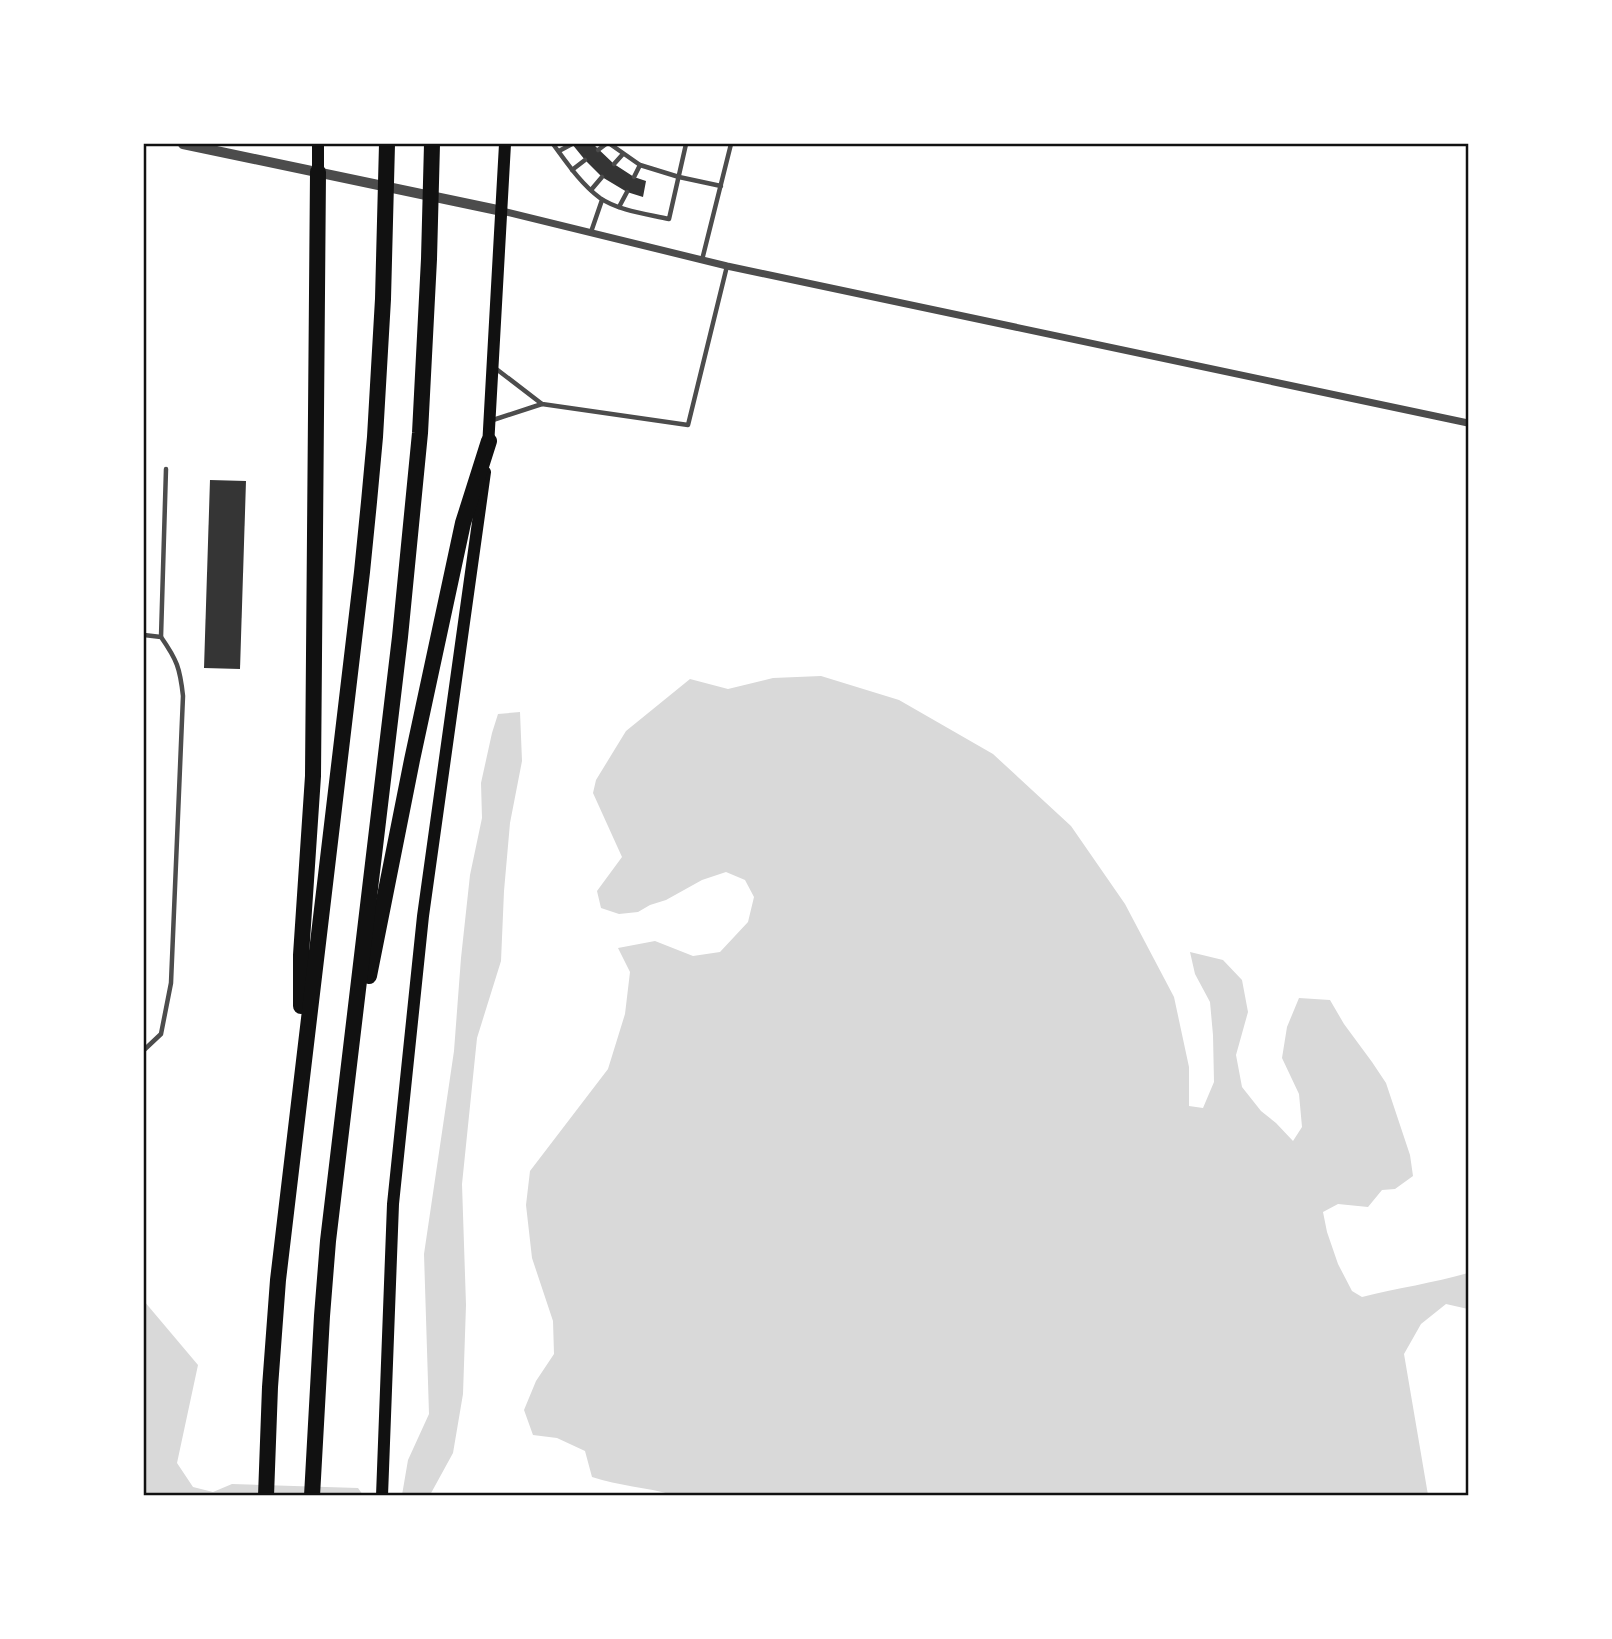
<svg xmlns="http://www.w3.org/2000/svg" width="1612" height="1639" font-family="Commissioner,sans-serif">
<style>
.water{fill:#d9d9d9}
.building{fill:#353535}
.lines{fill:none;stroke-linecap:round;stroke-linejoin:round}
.service{stroke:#4c4c4c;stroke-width:4.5}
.minor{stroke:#4c4c4c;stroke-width:7}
.tertiary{stroke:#4c4c4c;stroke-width:10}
.secondary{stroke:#111;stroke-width:12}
.motorway{stroke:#111;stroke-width:16}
.neatline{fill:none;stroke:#111;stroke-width:2.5}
</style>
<rect width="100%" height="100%" fill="#fff"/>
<g class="water">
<path d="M 821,676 L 899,700 L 993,754 L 1071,826 L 1125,904 L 1174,997 L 1189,1067 L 1189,1106 L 1203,1108 L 1214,1082 L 1213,1035 L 1210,1002 L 1195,974 L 1190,952 L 1223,960 L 1242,980 L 1248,1012 L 1236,1055 L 1242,1087 L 1261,1111 L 1276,1123 L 1293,1141 L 1302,1127 L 1299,1094 L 1282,1058 L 1287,1027 L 1299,998 L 1330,1000 L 1344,1024 L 1372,1062 L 1386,1083 L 1410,1155 L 1413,1176 L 1395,1189 L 1382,1190 L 1368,1207 L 1338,1204 L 1323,1212 L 1327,1232 L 1338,1264 L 1352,1291 L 1362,1297 C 1398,1288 1433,1283 1468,1273 L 1468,1309 L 1446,1304 L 1421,1324 L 1404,1354 L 1428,1495 L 673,1495 C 646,1487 619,1486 592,1477 L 585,1451 L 557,1438 L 533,1435 L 524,1410 L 536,1381 L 554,1354 L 553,1321 L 532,1258 L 526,1205 L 530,1171 L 608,1069 L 625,1014 L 630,972 L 618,948 L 655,941 L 693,956 L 720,952 L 748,922 L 754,897 L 745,880 L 726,872 L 702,880 L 666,900 L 650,905 L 638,912 L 619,914 L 601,908 L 597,891 L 622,857 L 593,793 L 596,780 L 626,731 L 690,679 L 728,689 L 773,678 Z"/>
<polygon points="520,712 522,761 510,823 504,891 501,961 477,1038 462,1184 466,1305 463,1394 453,1453 430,1495 402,1495 408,1460 429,1414 424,1254 454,1051 461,958 470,875 482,818 481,783 492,733 498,714"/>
<polygon points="144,1301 198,1365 177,1463 193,1487 213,1492 232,1484 358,1488 363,1495 144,1495"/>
</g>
<g class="building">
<polygon points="572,144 593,144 614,164 634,177 646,181 643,197 627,192 602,177 585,160"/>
<polygon points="210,480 246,481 240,669 204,668"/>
</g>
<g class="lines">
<g class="service">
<path d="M 553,144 C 567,163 581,184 600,198 C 619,211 647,214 669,219 L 686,144"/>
<polyline points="610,144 640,165 679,177 721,186"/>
<polyline points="598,150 606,144"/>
<polyline points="559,151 572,144"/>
<polyline points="614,164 623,154"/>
<polyline points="572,170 585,160"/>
<polyline points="634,177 640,165"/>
<polyline points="591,190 602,177"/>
<polyline points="619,207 627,192"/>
<polyline points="591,232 602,200"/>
<polyline points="702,260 731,144"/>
<polyline points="495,368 542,404 688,425 727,266"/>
<polyline points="493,420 542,404"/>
<path d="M 144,635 L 161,637 C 177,660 180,668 183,696 L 171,983 L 161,1034 L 144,1050"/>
<polyline points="161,637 166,469"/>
</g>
<polyline class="minor" points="502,211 727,266 1468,423"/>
<polyline class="tertiary" points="183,144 502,211"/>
<g class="secondary">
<polyline points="318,172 318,144"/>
<polyline points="488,447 505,144"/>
<polyline points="382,1496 393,1204 423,916 485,472"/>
</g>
<g class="motorway">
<polyline points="369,976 412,760 463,523 489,441"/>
<polyline points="301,1006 301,955 313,776 318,172"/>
<polyline points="266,1496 270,1387 278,1280 362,572 369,502 375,437 383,299 387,144"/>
<polyline points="312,1496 322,1316 328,1241 400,637 420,433 429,259 432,144"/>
</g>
</g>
<rect width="1612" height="1639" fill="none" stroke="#ffffff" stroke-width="290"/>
<rect x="145" y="145" width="1322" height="1349" class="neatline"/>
</svg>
